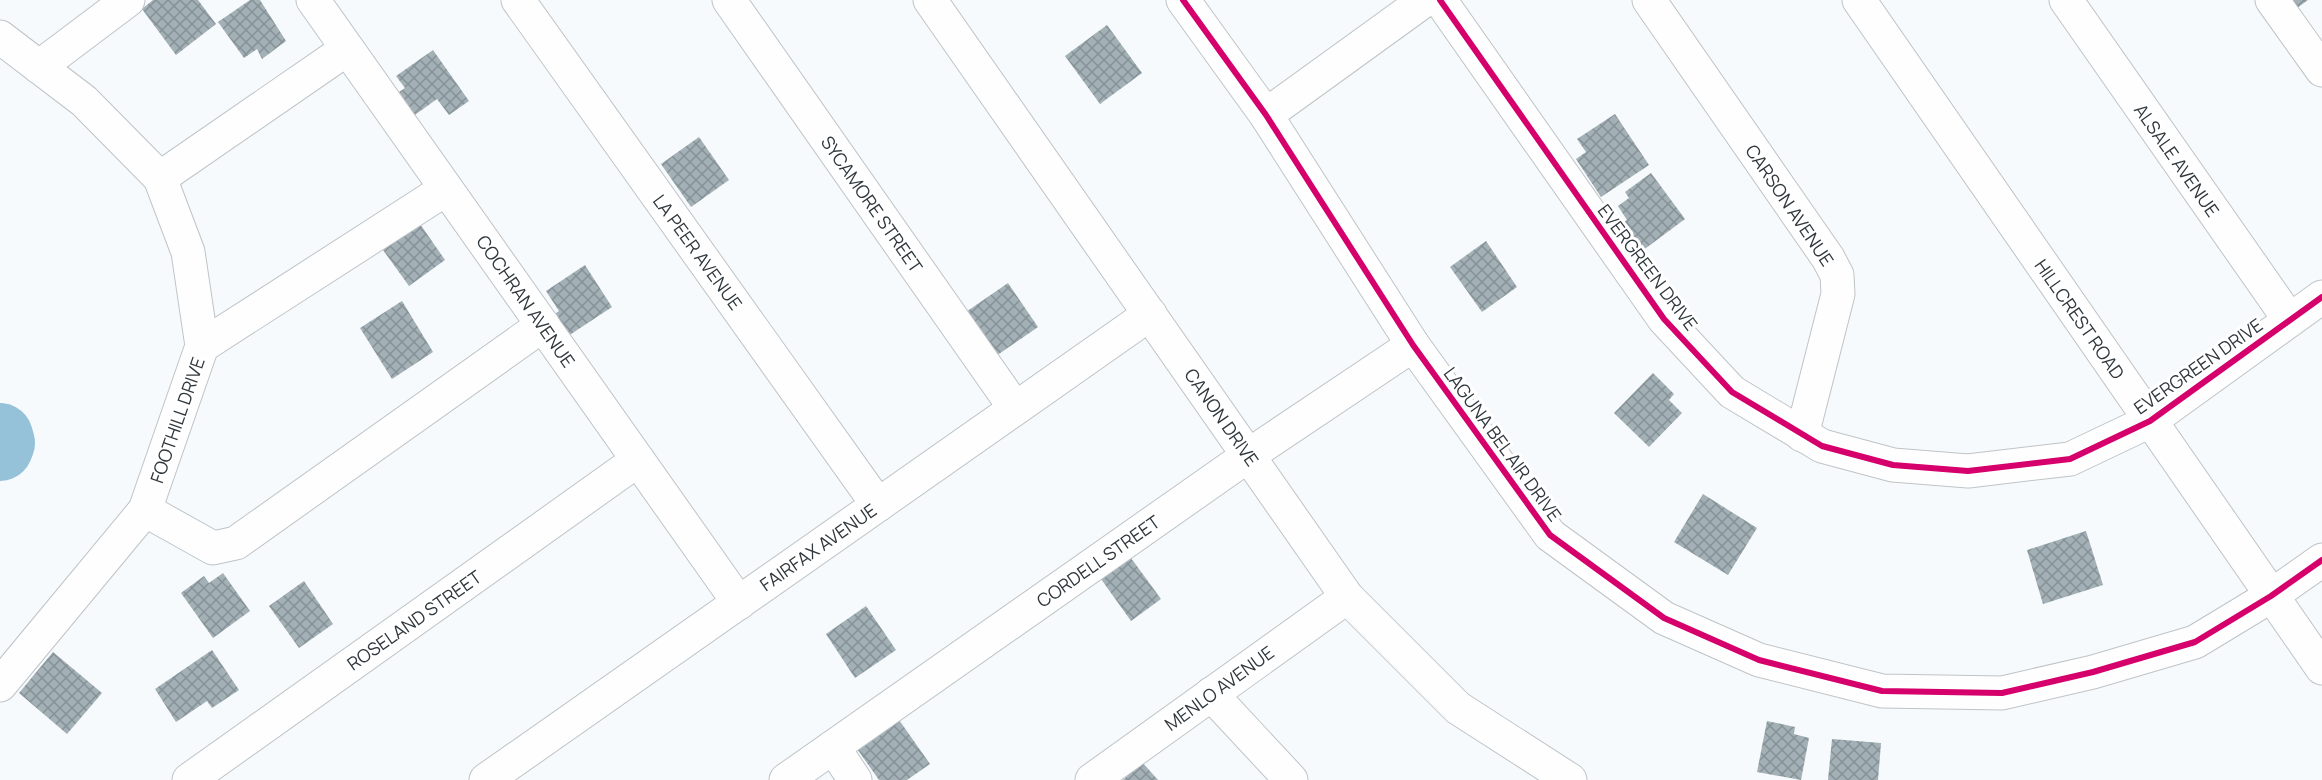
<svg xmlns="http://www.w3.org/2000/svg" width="2322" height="780" font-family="Manrope,sans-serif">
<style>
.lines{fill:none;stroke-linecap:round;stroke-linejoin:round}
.river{stroke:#95c2d8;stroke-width:66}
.building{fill:url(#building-cross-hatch)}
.minor-casing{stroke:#bec4c7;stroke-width:35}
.minor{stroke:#fefeff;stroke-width:33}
.cycleway-casing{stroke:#fff;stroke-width:10}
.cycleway{stroke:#d6006c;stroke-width:6}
.labels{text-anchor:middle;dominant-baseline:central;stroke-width:6;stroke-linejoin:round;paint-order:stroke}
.street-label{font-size:18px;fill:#30383d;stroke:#fff}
</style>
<defs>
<pattern id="building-cross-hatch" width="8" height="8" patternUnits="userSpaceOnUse" patternTransform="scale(1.5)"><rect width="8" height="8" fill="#a3b1b7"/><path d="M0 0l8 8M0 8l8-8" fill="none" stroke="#859196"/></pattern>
</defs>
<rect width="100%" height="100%" fill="#f6fafc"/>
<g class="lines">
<polyline class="river" points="0,436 2,443 0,448"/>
</g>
<g class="building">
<polygon points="153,0 198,0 216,24 176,55 142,9"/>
<polygon points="250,0 260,0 286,41 262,59 257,49 244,58 218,22"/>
<polygon points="2291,0 2308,0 2297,8"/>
<polygon points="1107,25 1142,73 1100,104 1065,56"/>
<polygon points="433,50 469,101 449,115 437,99 412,117 396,94 405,88 396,76"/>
<polygon points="1615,114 1649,165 1601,197 1576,159 1586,152 1577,139"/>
<polygon points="699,137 729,180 691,207 661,164"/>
<polygon points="1651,173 1685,219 1638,254 1617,227 1627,220 1618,206 1629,198 1625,192"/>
<polygon points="420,224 445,260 409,286 383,250"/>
<polygon points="1486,241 1517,287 1482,312 1450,267"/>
<polygon points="585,265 612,307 562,340 549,318 559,311 546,291"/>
<polygon points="1008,283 1038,327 996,356 966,312"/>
<polygon points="402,301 433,352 392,379 360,328"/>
<polygon points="1653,373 1674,394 1669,400 1682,413 1649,447 1614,413"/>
<polygon points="1703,494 1757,528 1728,575 1674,542"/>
<polygon points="2086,531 2103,585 2043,604 2027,550"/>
<polygon points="1131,558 1161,599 1131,621 1101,579"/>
<polygon points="223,573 250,611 213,638 181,593 204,576 209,583"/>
<polygon points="304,581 333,624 299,648 269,606"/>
<polygon points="866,606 896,650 855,678 826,634"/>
<polygon points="212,650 239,690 212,708 207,701 176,722 155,689"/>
<polygon points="53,652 102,693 67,734 19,693"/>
<polygon points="897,717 930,764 907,780 879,780 855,746"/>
<polygon points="1767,721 1795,727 1794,734 1809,738 1801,780 1757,772"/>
<polygon points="1832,739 1881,743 1878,780 1828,780"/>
<polygon points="1142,762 1158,780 1123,780"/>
</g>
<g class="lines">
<defs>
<g id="minor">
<polyline points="313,0 739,603"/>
<polyline points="518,0 878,505"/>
<polyline points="729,0 1015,408"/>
<polyline points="930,0 1347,597 1458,708 1570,780"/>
<polyline points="1183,0 1266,115 1413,345 1550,535 1664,618 1759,660 1882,691 2002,693 2093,672 2195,642 2271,596 2322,560"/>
<polyline points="1440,0 1664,319 1732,392 1822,446 1893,465 1968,471 2070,459 2150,421 2322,297"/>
<polyline points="1649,0 1828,258 1837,275 1838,294 1802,435"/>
<polyline points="1859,0 2322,668"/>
<polyline points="2066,0 2289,319"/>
<polyline points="2272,0 2322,70"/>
<polyline points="0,37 84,101 160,178 188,252 202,346 145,510 0,685"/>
<polyline points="39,67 128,0"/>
<polyline points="1266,115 1425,0"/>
<polyline points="160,178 347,49"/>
<polyline points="202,346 446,189"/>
<polyline points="145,510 213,548 236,543 543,325"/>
<polyline points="1211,694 1291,780"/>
<polyline points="833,747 855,780"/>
<polyline points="189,780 638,460"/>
<polyline points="486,780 1150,314"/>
<polyline points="786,780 1249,455 1413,345"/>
<polyline points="1092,780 1347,597"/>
</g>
</defs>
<use href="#minor" class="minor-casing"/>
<use href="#minor" class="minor"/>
<defs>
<g id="cycleway">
<polyline points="1183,0 1266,115 1413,345 1550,535 1664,618 1759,660 1882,691 2002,693 2093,672 2195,642 2271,596 2322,560"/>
<polyline points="1440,0 1664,319 1732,392 1822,446 1893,465 1968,471 2070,459 2150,421 2322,297"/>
</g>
</defs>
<use href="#cycleway" class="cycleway-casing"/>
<use href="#cycleway" class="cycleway"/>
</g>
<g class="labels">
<g class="street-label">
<text transform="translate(2177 160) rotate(55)">ALSALE AVENUE</text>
<text transform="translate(872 204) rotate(55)">SYCAMORE STREET</text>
<text transform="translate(1790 205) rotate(56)">CARSON AVENUE</text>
<text transform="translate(698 252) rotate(54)">LA PEER AVENUE</text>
<text transform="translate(1648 267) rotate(53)">EVERGREEN DRIVE</text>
<text transform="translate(526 301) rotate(55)">COCHRAN AVENUE</text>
<text transform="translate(2080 319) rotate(55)">HILLCREST ROAD</text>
<text transform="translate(2198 366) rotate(-35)">EVERGREEN DRIVE</text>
<text transform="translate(1222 417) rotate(55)">CANON DRIVE</text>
<text transform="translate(177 420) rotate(-71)">FOOTHILL DRIVE</text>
<text transform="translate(1503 444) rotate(54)">LAGUNA BEL AIR DRIVE</text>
<text transform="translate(818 547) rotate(-35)">FAIRFAX AVENUE</text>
<text transform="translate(1098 561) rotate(-35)">CORDELL STREET</text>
<text transform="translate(414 620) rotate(-35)">ROSELAND STREET</text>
<text transform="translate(1219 688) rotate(-36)">MENLO AVENUE</text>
</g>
</g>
</svg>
